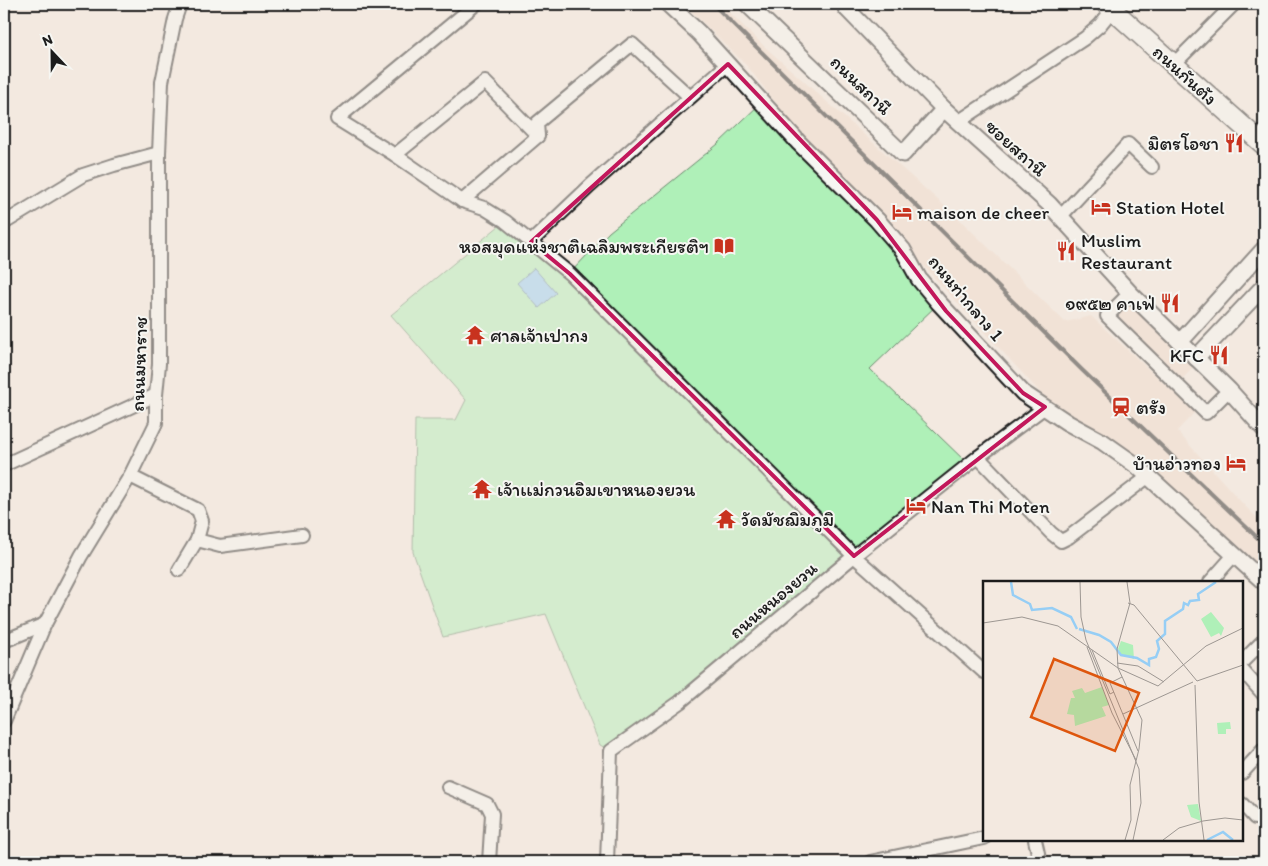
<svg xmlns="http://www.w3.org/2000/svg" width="1268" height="866" font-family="Itim,'Playpen Sans Thai',sans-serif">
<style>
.built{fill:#f0dacb}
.green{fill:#aff0b8;stroke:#66866a}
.water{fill:#96cef5;stroke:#65879e}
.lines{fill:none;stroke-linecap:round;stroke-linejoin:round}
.minor-casing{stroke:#1c1c1c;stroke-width:16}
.tertiary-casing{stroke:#1c1c1c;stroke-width:19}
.primary-casing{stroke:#1c1c1c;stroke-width:22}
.minor{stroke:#f6f6f2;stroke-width:12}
.tertiary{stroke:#f6f6f2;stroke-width:15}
.primary{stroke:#f6f6f2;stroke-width:19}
.rail{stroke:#1c1c1c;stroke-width:4}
.marked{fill:none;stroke:#c2185b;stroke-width:4;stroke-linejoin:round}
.labels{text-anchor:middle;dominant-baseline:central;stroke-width:4;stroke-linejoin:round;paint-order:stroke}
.street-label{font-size:19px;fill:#1c1c1c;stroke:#f6f6f2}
.poi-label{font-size:19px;fill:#1c1c1c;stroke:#f6f6f2;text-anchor:start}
.inset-river{fill:none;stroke:#96cef5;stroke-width:2.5}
.inset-road{fill:none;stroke:#9d9792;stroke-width:1}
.view{fill:#de560d;fill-opacity:0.15;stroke:#de560d;stroke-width:2.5}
.inset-edge{fill:none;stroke:#1c1c1c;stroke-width:2.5}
</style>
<rect width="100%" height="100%" fill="#f3e9e0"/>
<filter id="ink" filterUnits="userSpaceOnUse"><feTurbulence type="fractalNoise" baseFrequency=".02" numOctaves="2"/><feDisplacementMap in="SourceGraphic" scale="10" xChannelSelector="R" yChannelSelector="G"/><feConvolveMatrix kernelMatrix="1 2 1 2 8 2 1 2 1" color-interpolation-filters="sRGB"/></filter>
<g filter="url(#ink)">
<g class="built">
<polygon points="684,4 721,4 765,47 956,216 1065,322 1091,316 1195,412 1177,431 1244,505 1264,525 1264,573 1174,489 1049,402 787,118 748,67"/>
<polygon points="1130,301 1195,366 1180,381 1116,314"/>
</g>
<polygon class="green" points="762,102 874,217 939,303 870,369 968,464 611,751 600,745 546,614 443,637 413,552 415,420 456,420 466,400 391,315 505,221 570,273 609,232 718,144"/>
<polygon class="water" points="534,268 556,293 539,308 517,283"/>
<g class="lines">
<defs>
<g id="minor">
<polyline points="476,4 337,119 395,155 462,201 484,208 505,221 570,274 854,556 984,672"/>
<polyline points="1173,65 1234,4"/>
<polyline points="958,122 1085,38 1100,25 1112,10"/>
<polyline points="395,155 485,82 538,136"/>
<polyline points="462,201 538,136 537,123 632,44 690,97"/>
<polyline points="1060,217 1128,144 1152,167"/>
<polyline points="4,223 83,175 114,165 159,153"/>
<polyline points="531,242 590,186 728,64"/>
<polyline points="1130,293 1107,316 1206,413 1229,390"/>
<polyline points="978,457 1051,533 1061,541 1069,537 1149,476"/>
<polyline points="4,465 156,395"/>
<polyline points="130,476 198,510 202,521 197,540 179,570"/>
<polyline points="197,540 220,546 302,535"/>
<polyline points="1210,582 1235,554"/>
<polyline points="4,641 45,624"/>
<polyline points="1242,662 1264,640"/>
<polyline points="1242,670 1264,695"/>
<polyline points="4,721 45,624 81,556 130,476 156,423 156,395 159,364 159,153 162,82 175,19 180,4"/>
<polyline points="1242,773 1264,749"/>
<polyline points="448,787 487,804 492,814 489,862"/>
<polyline points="1242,804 1255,818"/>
<polyline points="1035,840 1040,862"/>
<polyline points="607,862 611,751 680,702 854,556 978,457 1045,407"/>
<polyline points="870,862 984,838"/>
</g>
<g id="tertiary">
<polyline points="668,4 699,33 799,143 877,220 903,250 919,279 939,303 1023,393 1068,423 1103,442 1137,466 1264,582"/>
<polyline points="747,4 903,154 944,109"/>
<polyline points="850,4 846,8 944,109 1049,204 1130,293 1229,390 1264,429"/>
<polyline points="1180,342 1264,249"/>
<polyline points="1196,358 1264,286"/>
</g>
<polyline id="primary" points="1106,4 1264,145"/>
</defs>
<use href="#minor" class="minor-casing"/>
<use href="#tertiary" class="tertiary-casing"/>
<use href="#primary" class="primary-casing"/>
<use href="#minor" class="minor"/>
<use href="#tertiary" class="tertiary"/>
<use href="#primary" class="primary"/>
<polyline class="rail" points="713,4 1082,370 1264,544"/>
</g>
</g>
<path d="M0 0H1268V866H0ZM 728,64 L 877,220 L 946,311 L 1023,393 L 1045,407 L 854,556 L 570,274 L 531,242 Z" fill="#f3e9e0" fill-opacity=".55" fill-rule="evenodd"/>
<path class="marked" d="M 728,64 L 877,220 L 946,311 L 1023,393 L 1045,407 L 854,556 L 570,274 L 531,242 Z"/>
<defs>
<symbol id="restaurant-bare" viewBox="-9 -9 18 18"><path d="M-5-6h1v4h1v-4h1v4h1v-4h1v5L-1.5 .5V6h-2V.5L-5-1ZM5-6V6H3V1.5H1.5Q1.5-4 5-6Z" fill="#c8321e" stroke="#f6f6f2" stroke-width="2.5" paint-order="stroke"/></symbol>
<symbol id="hotel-bare" viewBox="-9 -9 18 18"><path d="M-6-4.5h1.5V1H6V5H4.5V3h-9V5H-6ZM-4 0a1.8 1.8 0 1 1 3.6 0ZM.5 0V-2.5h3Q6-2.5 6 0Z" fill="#c8321e" stroke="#f6f6f2" stroke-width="2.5" paint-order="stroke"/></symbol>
<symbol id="library-bare" viewBox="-9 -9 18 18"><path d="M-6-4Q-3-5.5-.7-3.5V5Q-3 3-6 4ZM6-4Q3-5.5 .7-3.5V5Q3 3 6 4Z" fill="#c8321e" stroke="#f6f6f2" stroke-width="2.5" paint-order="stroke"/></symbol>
<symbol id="temple-bare" viewBox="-9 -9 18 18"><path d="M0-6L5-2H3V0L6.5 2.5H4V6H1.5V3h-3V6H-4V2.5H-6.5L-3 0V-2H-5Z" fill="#c8321e" stroke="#f6f6f2" stroke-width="2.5" paint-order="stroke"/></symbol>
<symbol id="station-bare" viewBox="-9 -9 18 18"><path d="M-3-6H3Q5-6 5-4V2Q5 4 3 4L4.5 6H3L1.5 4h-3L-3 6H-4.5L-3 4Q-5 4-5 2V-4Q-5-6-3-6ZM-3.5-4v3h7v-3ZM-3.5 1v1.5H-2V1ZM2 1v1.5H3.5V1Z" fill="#c8321e" stroke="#f6f6f2" stroke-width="2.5" paint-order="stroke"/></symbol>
</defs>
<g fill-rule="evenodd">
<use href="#restaurant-bare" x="1220" y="129" width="28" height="28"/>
<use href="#hotel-bare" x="1087" y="193" width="28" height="28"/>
<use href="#hotel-bare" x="888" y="198" width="28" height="28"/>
<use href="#library-bare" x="710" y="232" width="28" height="28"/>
<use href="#restaurant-bare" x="1052" y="237" width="28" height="28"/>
<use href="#restaurant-bare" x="1156" y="289" width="28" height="28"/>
<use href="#temple-bare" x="461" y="321" width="28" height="28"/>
<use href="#restaurant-bare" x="1205" y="341" width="28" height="28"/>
<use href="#station-bare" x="1107" y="393" width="28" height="28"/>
<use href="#hotel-bare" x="1222" y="449" width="28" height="28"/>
<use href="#temple-bare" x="468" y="475" width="28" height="28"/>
<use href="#hotel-bare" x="902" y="492" width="28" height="28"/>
<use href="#temple-bare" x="712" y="505" width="28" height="28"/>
</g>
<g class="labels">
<g class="street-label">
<text transform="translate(1185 75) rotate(42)">ถนนกันตัง</text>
<text transform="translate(861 85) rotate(44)">ถนนสถานี</text>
<text transform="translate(1016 148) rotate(42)">ซอยสถานี</text>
<text transform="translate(966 298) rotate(50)">ถนนท่ากลาง 1</text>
<text transform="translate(139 364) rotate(-88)">ถนนมหาราช</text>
<text transform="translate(773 600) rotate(-40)">ถนนหนองยวน</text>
</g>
<g class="poi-label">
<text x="1219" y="143" text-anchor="end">มิตรโอชา</text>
<text x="1116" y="207">Station Hotel</text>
<text x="917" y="212">maison de cheer</text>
<text x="1081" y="240">Muslim<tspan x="1081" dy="22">Restaurant</tspan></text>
<text x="709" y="246" text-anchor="end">หอสมุดแห่งชาติเฉลิมพระเกียรติฯ</text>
<text x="1155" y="303" text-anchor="end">๑๙๕๒ คาเฟ่</text>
<text x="490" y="335">ศาลเจ้าเปากง</text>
<text x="1204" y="355" text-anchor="end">KFC</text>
<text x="1136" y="407">ตรัง</text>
<text x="1221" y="463" text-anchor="end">บ้านอ่าวทอง</text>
<text x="497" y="489">เจ้าเเม่กวนอิมเขาหนองยวน</text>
<text x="931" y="506">Nan Thi Moten</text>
<text x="741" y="519">วัดมัชฌิมภูมิ</text>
</g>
</g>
<g transform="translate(983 581)">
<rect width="260" height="260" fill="#f3e9e0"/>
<path d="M 228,31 L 241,47 L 238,55 L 236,52 L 228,56 L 218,38 ZM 138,60 L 150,64 L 151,78 L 138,73 L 135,68 ZM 119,106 L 126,124 L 119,126 L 123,135 L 92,145 L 91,134 L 84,133 L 88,117 L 92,117 L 89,110 L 99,107 L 102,112 ZM 247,141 L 248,148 L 243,148 L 243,153 L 235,153 L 234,142 ZM 215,223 L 218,240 L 208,236 L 204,224 Z" fill="#aff0b8"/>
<path class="inset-river" d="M 28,1 L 30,14 L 47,23 L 49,29 L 69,27 L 88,36 L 94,48M 96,48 L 116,54 L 128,61 L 138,74 L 154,77 L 166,84 L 166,78 L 173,76 L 176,68 L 174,60 L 182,53 L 182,40 L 200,28 L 201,22 L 205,24 L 207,20 L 216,19 L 215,13 L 233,1M 224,259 L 240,251 L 250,259"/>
<path class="inset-road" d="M 97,1 L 98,36 L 103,59 L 156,188 L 158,222 L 150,259M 145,22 L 151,24 L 214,100M 0,42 L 39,36 L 75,45 L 135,87 L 175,105 L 223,65 L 260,47M 104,66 L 129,132 L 153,179M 109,69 L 127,113 L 131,111M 134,82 L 155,85 L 181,101M 139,96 L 127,102 L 155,170M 214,100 L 260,84M 212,104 L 216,221 L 221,259M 140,133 L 210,101M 142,259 L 148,239 L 147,204 L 156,168 L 159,139 L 135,87 L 134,68 L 147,22 L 144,1M 180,259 L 196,247 L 220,240 L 242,237 L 260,239"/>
<path class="view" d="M 71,78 L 156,112 L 132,170 L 48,136 Z"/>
<rect width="260" height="260" class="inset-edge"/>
</g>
<rect width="1268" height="866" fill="none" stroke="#f6f6f2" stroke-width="20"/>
<rect x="10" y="10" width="1248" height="846" fill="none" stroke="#1c1c1c" stroke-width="2" filter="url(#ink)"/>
<g transform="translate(52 52) rotate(338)" stroke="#f6f6f2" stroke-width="4" paint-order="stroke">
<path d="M0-4L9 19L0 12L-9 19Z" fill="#1c1c1c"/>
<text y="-8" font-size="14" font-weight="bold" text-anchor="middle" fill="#1c1c1c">N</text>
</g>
</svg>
